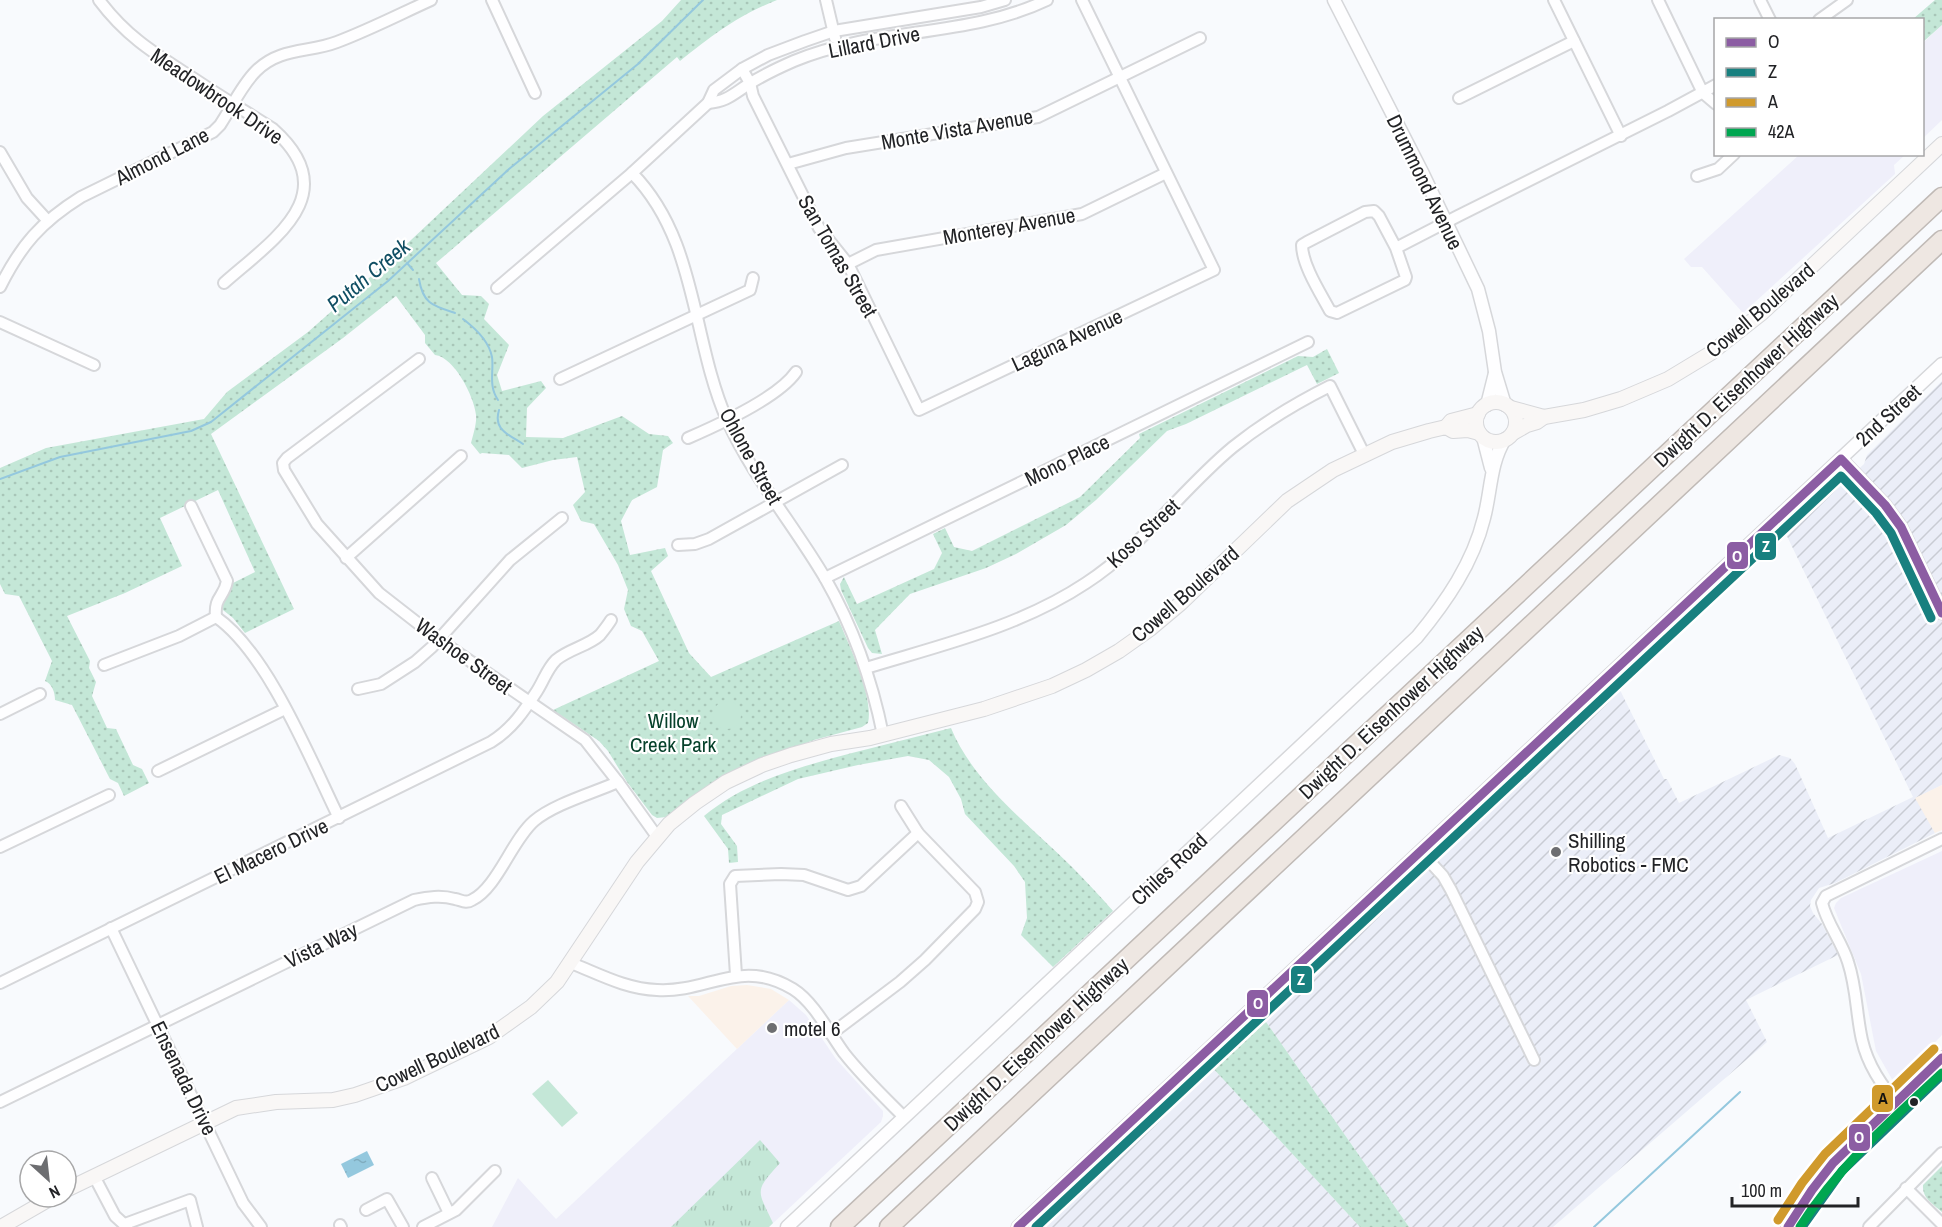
<svg xmlns="http://www.w3.org/2000/svg" width="1942" height="1227" font-family="'Archivo Narrow',sans-serif">
<style>
.commercial{fill:#efeffa}
.industrial{fill:url(#industrial-furrows)}
.education{fill:#fbf2ea}
.grass{fill:url(#grass-tufts)}
.park{fill:url(#park-dots)}
.garden{fill:#c4e7d7}
.water{fill:url(#water-ripples)}
.lines{fill:none;stroke-linecap:round;stroke-linejoin:round}
.stream{stroke:#94c8de;stroke-width:2}
.minor-casing{stroke:#d6d7da;stroke-width:14}
.tertiary-casing{stroke:#d6d7da;stroke-width:15}
.secondary-casing{stroke:#d6d7da;stroke-width:16}
.motorway-casing{stroke:#c0bab6;stroke-width:21}
.minor{stroke:#fefeff;stroke-width:10}
.tertiary{stroke:#fefeff;stroke-width:12}
.secondary{stroke:#f9f7f6;stroke-width:14}
.motorway{stroke:#eee7e2;stroke-width:18}
.bus-1-casing{stroke:#fff;stroke-width:14}
.bus-2-casing{stroke:#fff;stroke-width:14}
.bus-3-casing{stroke:#fff;stroke-width:14}
.bus-4-casing{stroke:#fff;stroke-width:14}
.bus-1{stroke:#8c5da3;stroke-width:9}
.bus-2{stroke:#18807f;stroke-width:9}
.bus-3{stroke:#d09a2c;stroke-width:9}
.bus-4{stroke:#00a651;stroke-width:9}
.poi-dot{fill:#6d6e71;stroke:#fff;stroke-width:2}
.bus-dot{fill:#222326;stroke:#fff;stroke-width:2}
.labels{text-anchor:middle;dominant-baseline:central;stroke-width:4.5;stroke-linejoin:round;paint-order:stroke}
.street-label{font-size:21px;fill:#222326;stroke:#fff}
.park-label{font-size:21px;fill:#07412b;stroke:#fff}
.poi-label{font-size:21px;fill:#222326;stroke:#fff;text-anchor:start}
.water-label{font-size:22px;font-style:italic;fill:#114f64;stroke:#fff}
.line-badge{stroke:#fff;stroke-width:2}
.badge-label{font-size:16px;text-anchor:middle;font-weight:bold;fill:#fff}
.pale-badge-label{font-size:16px;text-anchor:middle;font-weight:bold;fill:#111}
</style>
<defs>
<pattern id="industrial-furrows" width="10" height="10" patternUnits="userSpaceOnUse" patternTransform="scale(1.5)"><rect width="10" height="10" fill="#ebeef8"/><path d="M-1 1l2-2M0 10L10 0M9 11l2-2" fill="none" stroke="#c9ccd4"/></pattern>
<pattern id="grass-tufts" width="24" height="20" patternUnits="userSpaceOnUse" patternTransform="scale(1.5)"><rect width="24" height="20" fill="#c4e7d7"/><path d="M3 7l-1-3M5 7V3M7 7l1-3M15 17l-1-3M17 17v-4M19 17l1-3" fill="none" stroke="#a8c6b8"/></pattern>
<pattern id="park-dots" width="8" height="8" patternUnits="userSpaceOnUse" patternTransform="scale(1.5)"><rect width="8" height="8" fill="#c4e7d7"/><path d="M2 2h.1M6 6h.1" fill="none" stroke="#a8c6b8" stroke-width="1.8" stroke-linecap="round"/></pattern>
<pattern id="water-ripples" width="26" height="14" patternUnits="userSpaceOnUse" patternTransform="scale(1.5)"><rect width="26" height="14" fill="#94c8de"/><path d="M2 4q2-2 4 0t4 0M15 11q2-2 4 0t4 0" fill="none" stroke="#7facbe"/></pattern>
</defs>
<rect width="100%" height="100%" fill="#f8fafd"/>
<g class="commercial">
<polygon points="1942,25 1942,120 1923,138 1923,43"/>
<polygon points="1799,155 1905,155 1894,165 1895,174 1743,313 1702,267 1691,267 1684,259"/>
<polygon points="1942,851 1942,1035 1900,1078 1893,1081 1876,1051 1861,974 1834,908 1836,903 1841,898"/>
<polygon points="789,1000 806,1015 836,1059 883,1111 883,1116 881,1122 769,1227 492,1227 518,1178 556,1219"/>
</g>
<g class="industrial">
<polygon points="1942,381 1942,785 1916,798 1935,833 1835,883 1819,888 1811,900 1810,906 1813,913 1822,924 1838,955 1746,1000 1767,1042 1553,1227 1409,1227 1264,1019 1619,688 1664,779 1667,779 1679,803 1779,755 1790,758 1795,764 1828,838 1913,797 1784,530 1809,511 1840,482 1845,482 1864,464 1867,455"/>
<polygon points="1210,1065 1360,1227 1036,1227"/>
</g>
<g class="education">
<polygon points="1942,785 1942,830 1935,833 1915,798"/>
<polygon points="747,985 771,989 789,1000 737,1049 688,996 699,996 731,986"/>
</g>
<path class="grass" d="M 760,1140 L 780,1163 C 754,1192 757,1189 773,1223 L 769,1227 L 671,1227 Z"/>
<g class="park">
<path d="M 681,0 L 777,0 C 737,16 714,34 680,61 L 677,57 L 436,263 L 462,295 L 481,296 L 489,304 L 484,319 L 509,345 L 497,375 L 502,391 L 541,381 L 546,388 L 527,408 L 526,437 L 563,438 L 622,416 L 649,434 L 668,436 L 673,443 L 663,450 L 657,487 L 632,500 L 621,521 L 630,555 L 665,548 L 668,556 L 651,571 L 689,653 L 711,677 L 839,621 C 849,645 874,697 868,723 L 862,727 L 814,740 L 756,762 L 666,817 L 657,818 L 652,815 L 627,782 L 608,751 L 599,741 L 553,710 L 659,661 L 642,631 L 631,626 L 624,609 L 628,590 L 618,565 L 594,524 L 581,521 L 573,505 L 585,492 L 577,457 L 553,460 L 522,468 L 509,455 L 482,453 L 480,454 L 471,443 C 473,435 477,423 476,415 C 474,396 454,357 435,355 L 425,343 L 425,335 L 396,296 L 343,338 L 211,434 L 294,609 L 245,633 L 233,618 L 223,610 L 223,601 L 229,592 L 233,583 L 255,572 L 218,490 L 160,518 L 182,566 L 125,593 L 67,616 L 90,661 L 89,668 L 96,682 L 92,696 L 107,728 L 116,729 L 133,765 L 142,769 L 149,783 L 124,796 L 118,783 L 110,779 L 72,705 L 55,700 C 55,692 52,684 45,681 L 52,661 L 19,596 L 5,594 L 0,584 L 0,468 L 46,448 L 204,419 L 227,392 L 308,332 L 394,256 L 543,116 L 662,21 Z"/>
<polygon points="1935,0 1942,0 1942,25 1923,42 1922,20 1913,19"/>
<polygon points="1327,349 1339,373 1317,384 1307,365 1186,424 1167,431 1096,500 1066,525 1016,554 986,568 910,594 875,630 882,654 872,653 868,648 841,590 840,584 844,577 857,604 934,569 942,553 933,534 945,528 954,547 972,551 1080,497 1140,438 1139,434 1298,356 1313,357"/>
<path d="M 951,728 C 974,784 1030,825 1072,867 C 1086,881 1100,896 1113,911 L 1053,967 L 1021,935 L 1027,918 L 1025,882 L 1014,866 L 965,814 L 961,799 L 949,777 L 929,760 L 908,756 L 858,765 L 798,779 L 722,815 L 721,824 L 737,846 L 738,862 L 729,863 L 728,849 L 704,816 C 746,781 800,767 852,753 C 885,745 918,736 951,728 Z"/>
<polygon points="1264,1019 1409,1227 1360,1227 1210,1065"/>
<path d="M 1942,1166 L 1942,1212 C 1933,1204 1922,1198 1923,1185 Z"/>
</g>
<g class="garden">
<circle cx="727" cy="715" r="14"/>
<polygon points="548,1080 578,1113 562,1127 532,1094"/>
</g>
<polygon class="water" points="367,1151 374,1165 348,1178 341,1164"/>
<g class="lines">
<g class="stream">
<polyline points="407,263 413,270"/>
<path d="M 419,279 C 423,304 433,306 455,313"/>
<path d="M 463,319 C 475,328 489,341 492,357 C 494,371 488,385 498,400"/>
<path d="M 499,410 C 493,430 508,434 523,444"/>
<polyline points="0,479 60,457 191,431 211,422 388,281 509,169 638,64 703,0"/>
<polyline points="1594,1227 1740,1092"/>
</g>
<defs>
<g id="minor">
<path d="M 99,0 C 128,39 159,56 199,82 C 223,98 248,113 273,129 C 346,194 274,239 224,283"/>
<polyline points="492,0 535,93"/>
<polyline points="826,0 835,38"/>
<polyline points="1554,0 1621,136"/>
<polyline points="1658,0 1703,93 1716,104"/>
<polyline points="1760,0 1770,20"/>
<polyline points="1819,20 1847,0"/>
<polyline points="742,69 750,83 753,96 819,228 848,264 919,410 1214,270 1082,0"/>
<polyline points="1459,98 1574,41"/>
<path d="M 708,103 C 728,101 733,94 749,84 C 763,75 778,68 794,61 C 874,27 968,38 1047,0"/>
<polyline points="0,152 27,198 48,221"/>
<polyline points="788,164 846,148 1038,117 1200,38"/>
<path d="M 632,173 C 698,240 691,338 727,420 C 752,476 794,525 825,578 C 853,627 872,680 883,735"/>
<polyline points="1697,176 1718,169 1734,154"/>
<path d="M 1396,248 L 1406,277 L 1405,280 L 1337,313 L 1330,311 C 1321,294 1302,265 1302,245 L 1307,242 L 1365,212 L 1374,211 L 1379,216 L 1396,248 L 1458,216 L 1668,111 L 1716,85"/>
<polyline points="848,264 876,250 1082,214 1166,173"/>
<path d="M 0,287 C 21,245 41,222 81,197 L 213,132 L 220,125 C 232,107 241,86 256,71 C 280,47 309,53 337,42 C 369,30 400,14 431,0"/>
<polyline points="497,288 632,173 708,103 714,90 742,69 768,55 805,41 834,31 981,7 1005,0"/>
<polyline points="0,322 94,365"/>
<polyline points="419,359 287,458 283,463 284,470 317,524 379,593 438,639 585,740 618,782 658,838"/>
<polyline points="560,379 750,290 753,278"/>
<path d="M 688,438 C 718,425 778,398 796,372"/>
<path d="M 191,506 L 227,581 C 224,598 214,596 216,617"/>
<polyline points="678,545 695,544 709,539 842,465"/>
<polyline points="346,558 461,456"/>
<polyline points="825,578 1308,342"/>
<path d="M 216,617 C 268,653 311,761 339,818"/>
<polyline points="104,665 179,636 216,617"/>
<path d="M 866,668 C 941,645 1020,627 1086,583 C 1142,547 1182,489 1233,447 C 1263,423 1296,403 1330,386 L 1364,454"/>
<polyline points="358,689 381,684 415,662 432,647 510,560 562,518"/>
<polyline points="0,714 40,694"/>
<polyline points="158,771 285,709"/>
<polyline points="0,847 109,795"/>
<polyline points="1421,852 1443,876 1451,890 1534,1060"/>
<polyline points="111,928 243,1203 261,1227"/>
<path d="M 571,963 C 599,974 626,989 657,990 C 709,993 740,957 793,989 C 814,1002 830,1034 844,1053 C 862,1076 883,1096 903,1116"/>
<polyline points="736,975 730,884 735,876 781,874 804,875 848,890 861,886 918,833"/>
<path d="M 0,983 L 491,742 C 512,729 524,711 537,691 C 544,680 547,669 556,660 C 569,649 588,646 600,635 C 604,630 608,625 611,620"/>
<polyline points="831,1034 900,982 925,960 975,909 978,902 975,892 918,833 901,806"/>
<path d="M 0,1102 L 414,900 C 428,897 441,895 455,899 C 461,900 466,904 472,900 C 497,888 512,840 534,821 C 554,804 593,793 618,782"/>
<path d="M 1901,1107 C 1882,1087 1868,1066 1862,1040 C 1856,1014 1857,989 1848,962 C 1842,942 1827,924 1822,903 L 1826,896 L 1942,839"/>
<polyline points="94,1176 115,1216 127,1227"/>
<polyline points="432,1178 449,1213"/>
<polyline points="1906,1188 1942,1224"/>
<polyline points="366,1210 387,1199 403,1227"/>
<polyline points="125,1224 190,1200 197,1227"/>
<polyline points="340,1225 341,1227"/>
<polyline points="423,1227 456,1210 495,1171"/>
<polyline points="1869,1227 1942,1153"/>
</g>
<g id="tertiary">
<polyline points="1334,0 1423,174 1478,289 1489,331 1495,372 1505,405"/>
<polyline points="1487,405 1495,373"/>
<polyline points="1483,437 1491,468"/>
<polyline points="1841,459 1885,505 1901,527 1942,613"/>
<path d="M 787,1227 L 1417,637 C 1446,602 1473,563 1484,518 C 1491,492 1490,463 1505,439"/>
<polyline points="1018,1227 1942,364"/>
</g>
<g id="secondary">
<circle cx="1496" cy="422" r="20"/>
<polyline points="1511,408 1544,417"/>
<polyline points="1446,427 1451,421 1478,414"/>
<polyline points="1513,433 1527,425 1537,422 1544,417 1584,410 1621,399 1668,379 1711,353 1762,313 1942,144"/>
<polyline points="66,1190 236,1108 276,1102 333,1100 355,1095 404,1078 489,1037 531,1007 557,982 637,862 669,824 695,803 726,782 762,765 791,755 831,744 870,738 984,709 1052,686 1086,670 1119,651 1150,629 1181,603 1287,501 1333,470 1392,442 1429,431 1446,427 1453,431 1468,430 1479,433"/>
<polyline points="1,1227 53,1197"/>
<polyline points="1788,1227 1812,1190 1833,1163 1942,1058"/>
<path d="M 1800,1227 C 1835,1166 1891,1120 1942,1073"/>
</g>
<g id="motorway">
<polyline points="840,1227 1942,197"/>
<polyline points="889,1227 1942,240"/>
</g>
</defs>
<use href="#minor" class="minor-casing"/>
<use href="#tertiary" class="tertiary-casing"/>
<use href="#secondary" class="secondary-casing"/>
<use href="#motorway" class="motorway-casing"/>
<use href="#minor" class="minor"/>
<use href="#tertiary" class="tertiary"/>
<use href="#secondary" class="secondary"/>
<use href="#motorway" class="motorway"/>
<defs>
<g id="bus-1">
<polyline points="1018,1227 1841,459 1885,505 1901,527 1942,613"/>
<polyline points="1788,1227 1812,1190 1833,1163 1942,1058"/>
</g>
<g id="bus-2">
<polyline points="1036,1227 1841,476 1876,513 1891,533 1931,618"/>
<polyline points="1802,1227 1842,1171 1942,1075"/>
</g>
<polyline id="bus-3" points="1778,1220 1802,1183 1825,1154 1934,1049"/>
<path id="bus-4" d="M 1800,1227 C 1838,1167 1890,1121 1942,1073"/>
</defs>
<use href="#bus-1" class="bus-1-casing"/>
<use href="#bus-2" class="bus-2-casing"/>
<use href="#bus-3" class="bus-3-casing"/>
<use href="#bus-4" class="bus-4-casing"/>
<use href="#bus-1" class="bus-1"/>
<use href="#bus-2" class="bus-2"/>
<use href="#bus-3" class="bus-3"/>
<use href="#bus-4" class="bus-4"/>
</g>
<g class="poi-dot">
<circle cx="1556" cy="852" r="6"/>
<circle cx="772" cy="1028" r="6"/>
</g>
<circle class="bus-dot" cx="1914" cy="1102" r="5"/>
<g class="labels">
<g class="street-label">
<text transform="translate(874 42) rotate(-11)">Lillard Drive</text>
<text transform="translate(217 96) rotate(34)">Meadowbrook Drive</text>
<text transform="translate(957 129) rotate(-10)">Monte Vista Avenue</text>
<text transform="translate(162 156) rotate(-27)">Almond Lane</text>
<text transform="translate(1425 182) rotate(64)">Drummond Avenue</text>
<text transform="translate(1009 226) rotate(-10)">Monterey Avenue</text>
<text transform="translate(838 256) rotate(60)">San Tomas Street</text>
<text transform="translate(1760 310) rotate(-40)">Cowell Boulevard</text>
<text transform="translate(1067 340) rotate(-25)">Laguna Avenue</text>
<text transform="translate(1746 380) rotate(-43)">Dwight D. Eisenhower Highway</text>
<text transform="translate(1888 415) rotate(-43)">2nd Street</text>
<text transform="translate(751 456) rotate(61)">Ohlone Street</text>
<text transform="translate(1067 460) rotate(-26)">Mono Place</text>
<text transform="translate(1143 533) rotate(-43)">Koso Street</text>
<text transform="translate(1185 594) rotate(-41)">Cowell Boulevard</text>
<text transform="translate(464 656) rotate(36)">Washoe Street</text>
<text transform="translate(1391 712) rotate(-43)">Dwight D. Eisenhower Highway</text>
<text transform="translate(271 851) rotate(-26)">El Macero Drive</text>
<text transform="translate(1169 869) rotate(-43)">Chiles Road</text>
<text transform="translate(321 945) rotate(-26)">Vista Way</text>
<text transform="translate(1036 1044) rotate(-43)">Dwight D. Eisenhower Highway</text>
<text transform="translate(437 1058) rotate(-25)">Cowell Boulevard</text>
<text transform="translate(184 1078) rotate(64)">Ensenada Drive</text>
</g>
<g class="park-label">
<text x="673" y="720">Willow<tspan x="673" dy="24">Creek Park</tspan></text>
</g>
<g class="poi-label">
<text x="1568" y="840">Shilling<tspan x="1568" dy="24">Robotics - FMC</tspan></text>
<text x="784" y="1028">motel 6</text>
</g>
<g class="water-label">
<text transform="translate(368 275) rotate(-40)">Putah Creek</text>
</g>
</g>
<g class="line-badge">
<rect x="1754" y="532" width="23" height="29" rx="6" fill="#18807f"/>
<rect x="1726" y="541" width="23" height="29" rx="6" fill="#8c5da3"/>
<rect x="1290" y="965" width="23" height="29" rx="6" fill="#18807f"/>
<rect x="1246" y="989" width="23" height="29" rx="6" fill="#8c5da3"/>
<rect x="1871" y="1084" width="23" height="29" rx="6" fill="#d09a2c"/>
<rect x="1848" y="1123" width="23" height="29" rx="6" fill="#8c5da3"/>
</g>
<g class="badge-label">
<text x="1766" y="552">Z</text>
<text x="1737" y="562">O</text>
<text x="1301" y="985">Z</text>
<text x="1258" y="1009">O</text>
<text x="1859" y="1143">O</text>
</g>
<g class="pale-badge-label">
<text x="1883" y="1104">A</text>
</g>
<rect x="1714" y="18" width="210" height="138" fill="#ffffff" stroke="#a7a7a8" stroke-width="1.5"/>
<rect x="1726" y="38" width="30" height="9" fill="#8c5da3" stroke="#a7a7a8" stroke-width="1.5"/>
<text x="1768" y="48" font-size="18" fill="#222326">O</text>
<rect x="1726" y="68" width="30" height="9" fill="#18807f" stroke="#a7a7a8" stroke-width="1.5"/>
<text x="1768" y="78" font-size="18" fill="#222326">Z</text>
<rect x="1726" y="98" width="30" height="9" fill="#d09a2c" stroke="#a7a7a8" stroke-width="1.5"/>
<text x="1768" y="108" font-size="18" fill="#222326">A</text>
<rect x="1726" y="128" width="30" height="9" fill="#00a651" stroke="#a7a7a8" stroke-width="1.5"/>
<text x="1768" y="138" font-size="18" fill="#222326">42A</text>
<g transform="translate(48 1179) rotate(153)"><circle r="28" fill="#ffffff" stroke="#a7a7a8" stroke-width="1.5"/>
<path d="M0-4.5L10 22L0 15L-10 22Z" fill="#6d6e71"/>
<text y="-9" font-size="16" font-weight="bold" text-anchor="middle" fill="#222326">N</text>
</g>
<path d="M1732 1197v9h126v-9" fill="none" stroke="#222326" stroke-width="3"/>
<text x="1741" y="1197" font-size="18" fill="#222326" stroke="#ffffff" stroke-width="4.5" paint-order="stroke">100 m</text>
</svg>
